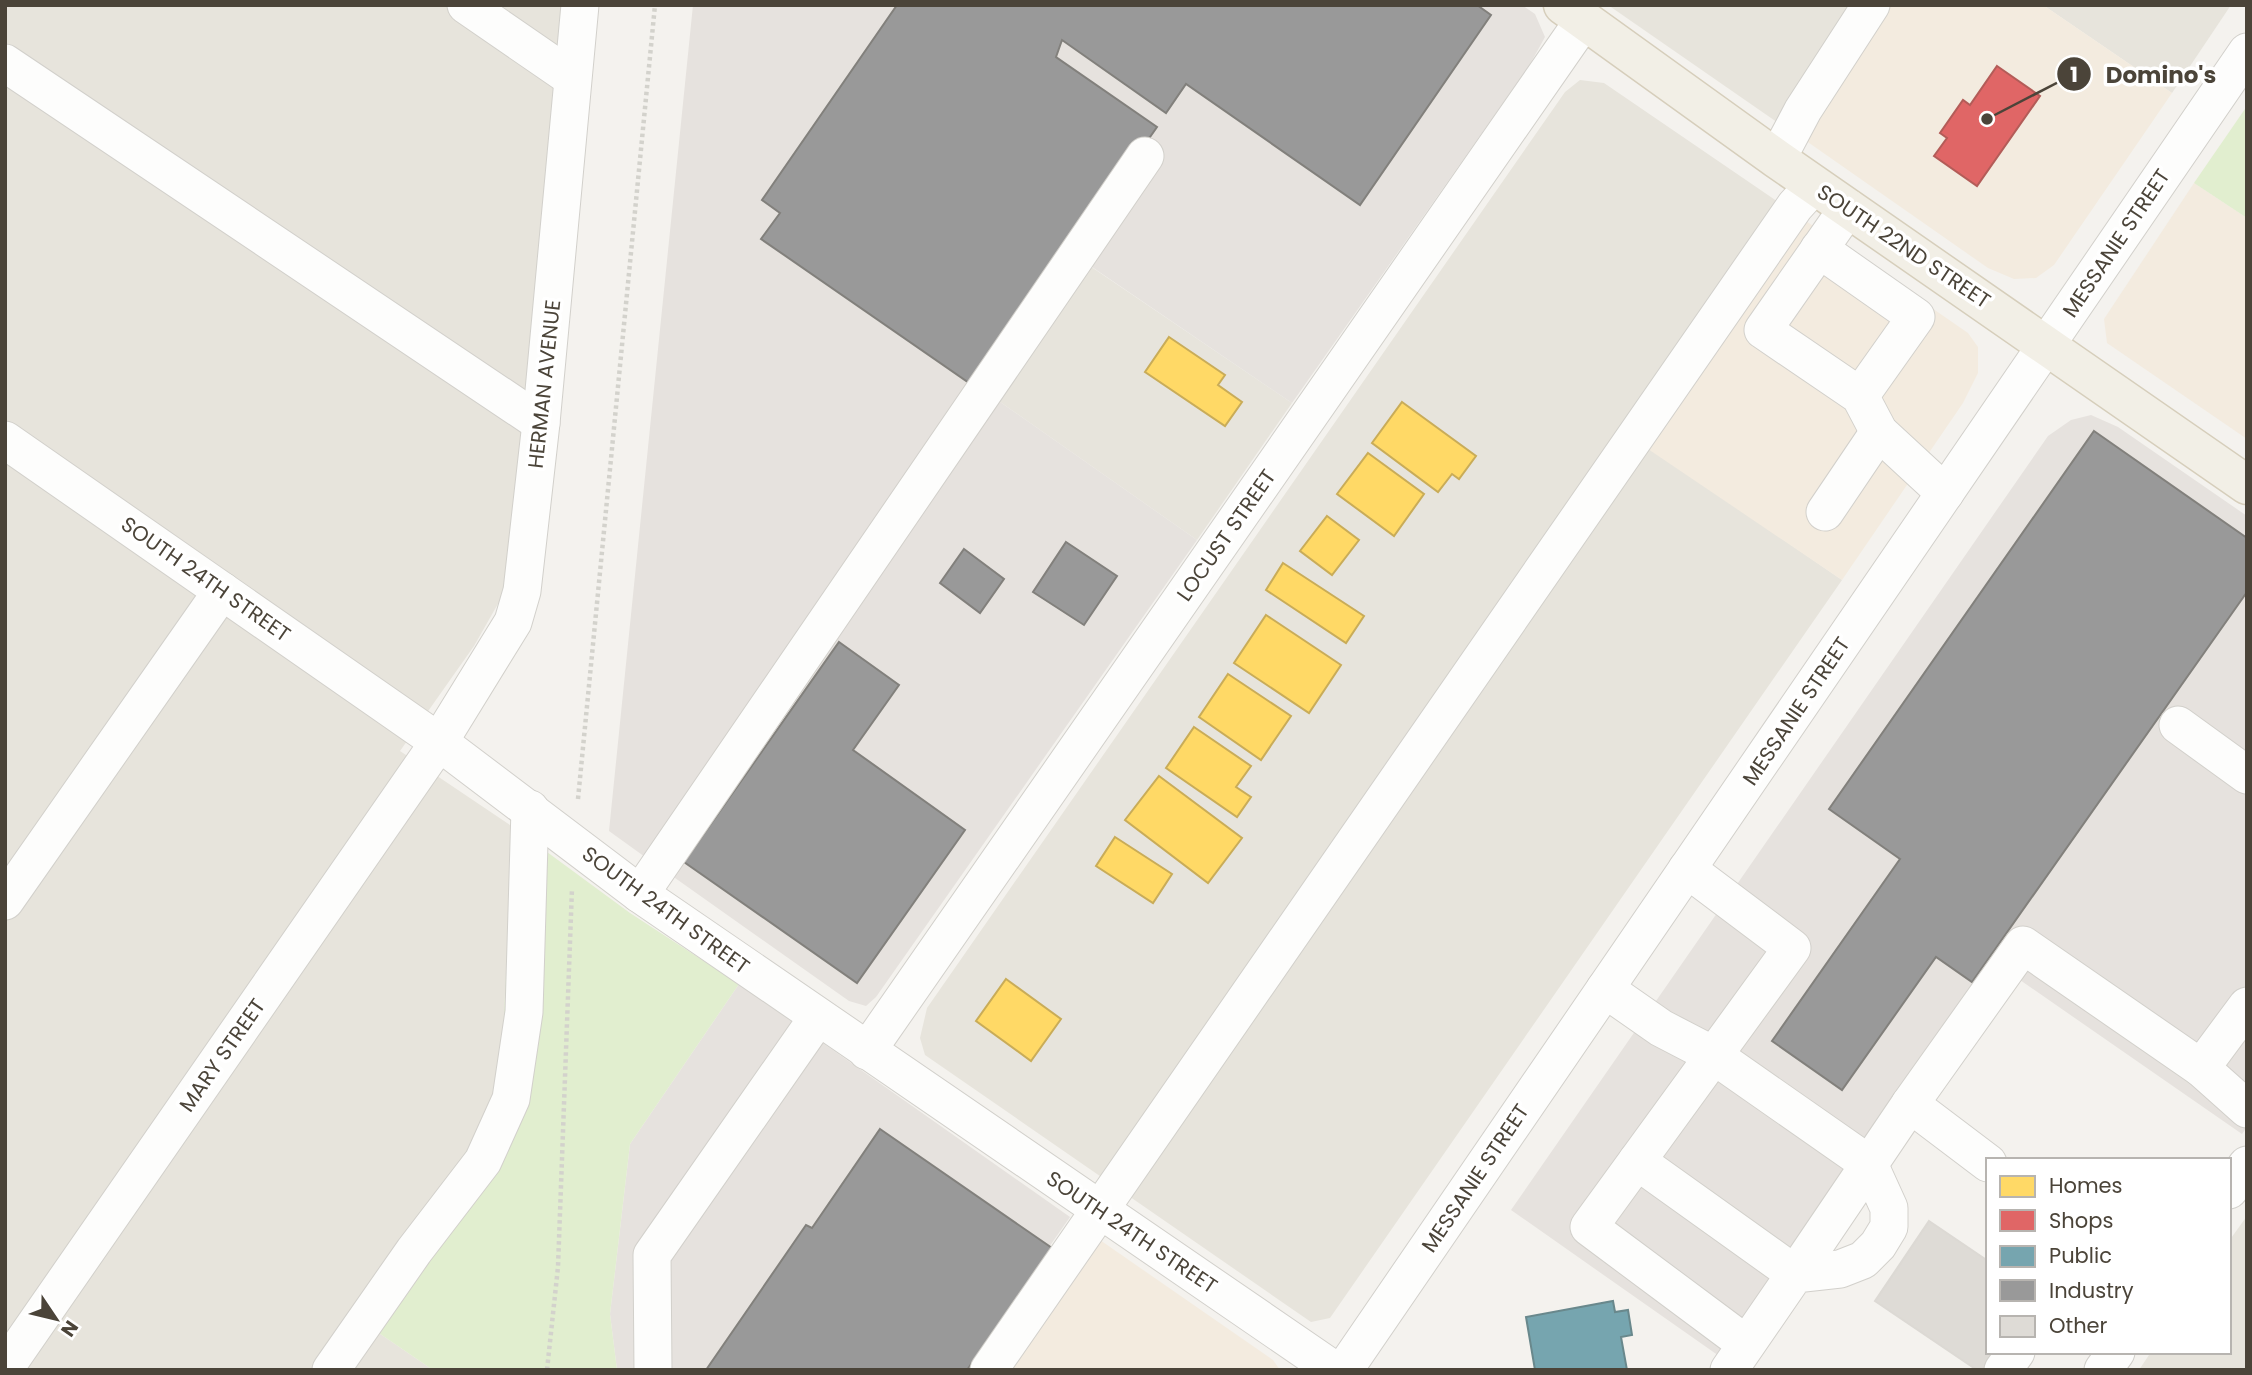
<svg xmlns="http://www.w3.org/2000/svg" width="2252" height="1375" font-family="Poppins,sans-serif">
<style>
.residential{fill:#e7e4dc}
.commercial{fill:#f3ebdf}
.industrial{fill:#e6e2de}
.green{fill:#e1eecf}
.homes{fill:#ffd966;stroke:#c9ac58;stroke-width:2}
.shops{fill:#e06666;stroke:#b35c58;stroke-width:2}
.public{fill:#76a5af;stroke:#69888c;stroke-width:2}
.industry{fill:#999;stroke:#82807c;stroke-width:2}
.building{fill:#dedbd6;stroke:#dcd9d4;stroke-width:2}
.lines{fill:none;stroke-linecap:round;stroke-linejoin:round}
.minor-casing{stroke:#d2d0cb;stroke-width:39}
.major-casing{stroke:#d6cebb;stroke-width:41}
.path{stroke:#d3d2cc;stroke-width:4.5;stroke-dasharray:3.5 3.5;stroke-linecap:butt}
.minor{stroke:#fdfdfc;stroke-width:37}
.major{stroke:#f2efe6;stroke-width:38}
.labels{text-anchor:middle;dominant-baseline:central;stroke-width:7;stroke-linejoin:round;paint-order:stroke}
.street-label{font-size:21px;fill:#4b4439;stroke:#fff}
.leader{fill:none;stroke:#4b4439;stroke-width:2.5}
.callout-dot{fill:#4b4439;stroke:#fff;stroke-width:2.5}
.mark-label{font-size:21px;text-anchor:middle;font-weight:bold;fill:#fff}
.callout-label{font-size:23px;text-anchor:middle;font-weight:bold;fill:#4b4439;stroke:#fff;stroke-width:7;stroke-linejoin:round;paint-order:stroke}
</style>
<rect width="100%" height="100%" fill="#f4f2ee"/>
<g class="residential">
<polygon points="5,5 564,5 511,568 499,602 474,646 400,751 513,827 501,1077 476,1138 351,1314 433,1370 5,1370"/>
<polygon points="1608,5 1859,5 1781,125"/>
<polygon points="2043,5 2231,5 2172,93"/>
<polygon points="1580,80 1604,83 1781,204 1625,431 1842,580 1330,1318 1311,1322 925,1055 920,1038 927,1008 1565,92"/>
<polygon points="1087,264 1292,403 1197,540 993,397"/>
<polygon points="2247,1216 2247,1370 2139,1370 2151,1352 2229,1352 2229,1241"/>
</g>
<g class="commercial">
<polygon points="1888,5 2043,5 2172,93 2054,265 2036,278 2014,279 1988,268 1802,138"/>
<polygon points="2194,183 2247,218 2247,439 2107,343 2104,319"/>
<polygon points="1806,221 1968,333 1978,347 1978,373 1963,403 1842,580 1648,449"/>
<polygon points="1087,1231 1273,1360 1280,1370 991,1370"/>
</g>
<g class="industrial">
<polygon points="693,5 1522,5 1535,14 1545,37 1529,66 1292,403 1070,252 652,862 609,831"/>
<polygon points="993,397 1197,540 876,997 866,1006 849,1001 668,873"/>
<polygon points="2091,415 2118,427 2247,516 2247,1127 2242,1134 2020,980 1748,1370 1739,1370 1511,1210 2048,436 2071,420"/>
<polygon points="739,984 1070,1217 963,1370 617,1370 610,1314 630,1144"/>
</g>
<g class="green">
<polygon points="2247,106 2247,218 2194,183"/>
<polygon points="513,827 630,913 739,984 630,1144 610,1314 617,1370 433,1370 351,1314 476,1138 501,1077"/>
</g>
<g class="homes">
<polygon points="1169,337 1225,375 1218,385 1242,402 1225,426 1145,372"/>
<polygon points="1402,402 1476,456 1459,479 1452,474 1438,492 1372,443"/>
<polygon points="1368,453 1424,494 1394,536 1337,494"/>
<polygon points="1327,516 1359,540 1332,575 1300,551"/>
<polygon points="1283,563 1364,616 1346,643 1266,590"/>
<polygon points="1266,615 1341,665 1309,713 1234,663"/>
<polygon points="1228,674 1291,716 1261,760 1199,717"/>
<polygon points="1194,727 1251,766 1236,787 1251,797 1237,817 1166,768"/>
<polygon points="1159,776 1242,838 1208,883 1125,820"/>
<polygon points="1115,837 1172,874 1153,903 1096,866"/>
<polygon points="1006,979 1061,1019 1031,1061 976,1021"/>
</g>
<polygon class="shops" points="1997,66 2040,96 1977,186 1934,156 1947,138 1940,133 1963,100 1970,105"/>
<polygon class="public" points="1613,1301 1615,1312 1628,1310 1632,1335 1621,1337 1627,1370 1535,1370 1526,1317"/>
<g class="industry">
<polygon points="897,5 1477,5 1491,15 1360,205 1186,84 1166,113 1062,40 1056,57 1157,127 975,387 761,239 780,213 762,200"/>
<polygon points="2094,431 2247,538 2247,592 1972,982 1936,957 1842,1090 1772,1041 1900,859 1829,809"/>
<polygon points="1066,542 1117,576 1084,625 1033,592"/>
<polygon points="964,549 1004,579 980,613 940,583"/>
<polygon points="839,642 899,685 853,750 965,830 857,983 684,862"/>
<polygon points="880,1129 1052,1248 967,1370 706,1370 806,1225 812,1228"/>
</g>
<polygon class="building" points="1929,1221 1988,1261 1988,1352 1998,1352 1986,1370 1977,1370 1875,1301"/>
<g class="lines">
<defs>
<g id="minor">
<polyline points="466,5 572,78"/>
<polyline points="5,63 541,423"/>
<polyline points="1777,159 1803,110 1871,5"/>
<polyline points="1848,208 1763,330 1860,396 1879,432 1945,493"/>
<polyline points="1819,249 1916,317 1860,396"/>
<polyline points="5,440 439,742 640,894 1334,1370"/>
<polyline points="1825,512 1879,432"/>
<polyline points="2178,725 2247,775"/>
<polyline points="1687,869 1792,948 1637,1161 1795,1274 1910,1104 2023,945 2201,1068 2247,1006"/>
<polyline points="640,894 1145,156"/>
<polyline points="5,901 222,591"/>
<polyline points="1605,989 1661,1028 1713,1055 1869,1164 1889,1208 1889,1227 1878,1245 1863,1260 1840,1269 1795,1274 1729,1370"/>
<polyline points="867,1051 1584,20"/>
<polyline points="2201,1068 2247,1109"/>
<polyline points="1910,1104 1988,1163"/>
<polyline points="1637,1161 1589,1227 1746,1344"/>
<polyline points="2229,1190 2247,1165"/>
<polyline points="5,1368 439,742 513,622 522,591 541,423 580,5"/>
<polyline points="331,1370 414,1251 483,1161 511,1099 524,1012 530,809"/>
<polyline points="653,1370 652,1255 818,1017"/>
<polyline points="989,1370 1795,206 1814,185"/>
<polyline points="1344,1370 2247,52"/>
<polyline points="2003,1370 2016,1352"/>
<polyline points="2103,1370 2116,1352"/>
</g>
<polyline id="major" points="1563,5 1777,159 2247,485"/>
</defs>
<use href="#minor" class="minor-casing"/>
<use href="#major" class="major-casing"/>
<g class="path">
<polyline points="578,799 655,5"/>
<polyline points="547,1370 558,1267 572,888"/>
</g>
<use href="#minor" class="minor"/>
<use href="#major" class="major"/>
</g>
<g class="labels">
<g class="street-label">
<text transform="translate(2116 243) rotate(-56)">MESSANIE STREET</text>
<text transform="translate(1904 246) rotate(34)">SOUTH 22ND STREET</text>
<text transform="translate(544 384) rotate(-84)">HERMAN AVENUE</text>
<text transform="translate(1226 535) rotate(-55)">LOCUST STREET</text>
<text transform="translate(206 579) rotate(35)">SOUTH 24TH STREET</text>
<text transform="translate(1796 711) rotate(-56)">MESSANIE STREET</text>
<text transform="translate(666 910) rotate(36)">SOUTH 24TH STREET</text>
<text transform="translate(222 1055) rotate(-55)">MARY STREET</text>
<text transform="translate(1475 1178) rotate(-56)">MESSANIE STREET</text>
<text transform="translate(1132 1232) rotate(34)">SOUTH 24TH STREET</text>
</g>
</g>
<path class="leader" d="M1987 119L2074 74"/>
<g class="callout-dot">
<circle cx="1987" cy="119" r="7"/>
<circle cx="2074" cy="74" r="18"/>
</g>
<g class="mark-label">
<text x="2074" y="82">1</text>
</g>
<g class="callout-label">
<text x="2161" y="83">Domino's</text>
</g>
<rect width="2252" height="1375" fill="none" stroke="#4b4439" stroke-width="14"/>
<rect x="1986" y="1158" width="245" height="196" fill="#ffffff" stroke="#b7b4b0" stroke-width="2"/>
<rect x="2000" y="1176" width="35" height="21" fill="#ffd966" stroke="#b7b4b0" stroke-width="2"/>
<text x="2049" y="1193" font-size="21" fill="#4b4439">Homes</text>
<rect x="2000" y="1210" width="35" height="21" fill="#e06666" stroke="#b7b4b0" stroke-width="2"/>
<text x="2049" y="1228" font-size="21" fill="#4b4439">Shops</text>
<rect x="2000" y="1246" width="35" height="21" fill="#76a5af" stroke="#b7b4b0" stroke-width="2"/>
<text x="2049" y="1263" font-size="21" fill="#4b4439">Public</text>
<rect x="2000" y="1280" width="35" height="21" fill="#999999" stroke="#b7b4b0" stroke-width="2"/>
<text x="2049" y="1298" font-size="21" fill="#4b4439">Industry</text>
<rect x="2000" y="1316" width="35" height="21" fill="#dedbd6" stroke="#b7b4b0" stroke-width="2"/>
<text x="2049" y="1333" font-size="21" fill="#4b4439">Other</text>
<g transform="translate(56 1319) rotate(125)" stroke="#ffffff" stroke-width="5" paint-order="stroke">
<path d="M0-5L12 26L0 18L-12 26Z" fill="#4b4439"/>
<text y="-10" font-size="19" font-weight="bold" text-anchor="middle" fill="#4b4439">N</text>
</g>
</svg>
